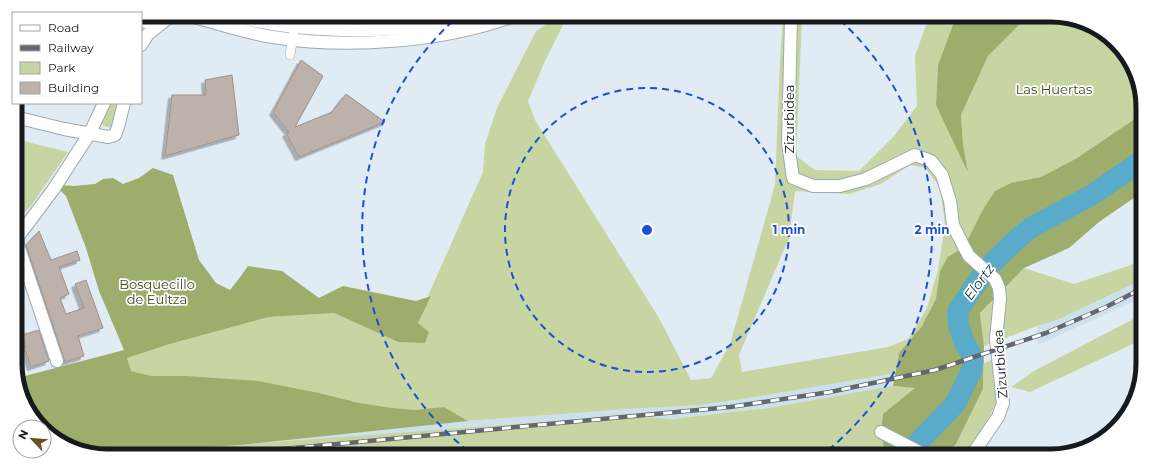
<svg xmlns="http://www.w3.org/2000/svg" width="1158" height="471" font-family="Montserrat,sans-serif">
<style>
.built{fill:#cfe0ed}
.green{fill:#c7d5a2;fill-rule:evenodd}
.forest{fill:#9dad6c}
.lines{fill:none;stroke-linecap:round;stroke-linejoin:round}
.river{stroke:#5aaac9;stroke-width:21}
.building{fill:#bcb1ab;stroke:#9c918b;filter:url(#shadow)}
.pedestrian-casing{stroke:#9fa8b0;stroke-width:10}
.minor-casing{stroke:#9fa8b0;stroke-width:14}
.pedestrian{stroke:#fff;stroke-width:9}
.minor{stroke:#fff;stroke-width:12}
.rail-casing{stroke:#63686e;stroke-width:4.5}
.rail{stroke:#fff;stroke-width:3;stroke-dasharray:9;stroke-linecap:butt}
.ring{fill:none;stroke:#1d4ed8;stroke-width:2;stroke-dasharray:7 5}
.labels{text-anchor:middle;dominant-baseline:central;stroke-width:3.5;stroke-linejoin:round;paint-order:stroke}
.park-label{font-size:13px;fill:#3e4817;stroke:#fff}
.street-label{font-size:13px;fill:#171a1d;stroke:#fff}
.water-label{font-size:14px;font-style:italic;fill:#143946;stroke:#fff}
.rim{fill:none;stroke:#171a1d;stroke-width:5}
.centre{fill:#1d4ed8;stroke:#fff;stroke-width:2}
.ring-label{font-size:12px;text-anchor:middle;font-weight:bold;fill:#1d4ed8;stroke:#fff;stroke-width:3.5;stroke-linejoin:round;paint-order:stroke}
</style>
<defs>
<filter id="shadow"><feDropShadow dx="-3.5" dy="3.5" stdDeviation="0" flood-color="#0004"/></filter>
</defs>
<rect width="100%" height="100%" fill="#e1ebf4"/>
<g class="built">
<polygon points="1140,281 1139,299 1038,345 1037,326 1057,320"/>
<polygon points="932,362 938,379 769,408 688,417 314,452 154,451 468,421 627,409 701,405 754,397 895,373"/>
</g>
<g class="green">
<path d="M 551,17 L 567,17 L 545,61 L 528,101 L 535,120 L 659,318 L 691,380 L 711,378 L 730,344 L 775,185 L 780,60 L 783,18 L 802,19 L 796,156 L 815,170 L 859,171 L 894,136 L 917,106 L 915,56 L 925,28 L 930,19 L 955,19 L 938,65 L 936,105 L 954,140 L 968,175 L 963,144 L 961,115 L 988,56 L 1024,20 L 1081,20 L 1124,51 L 1142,95 L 1142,114 L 1077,158 L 1041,177 L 1011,184 L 988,197 L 994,194 L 982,211 L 964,247 L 946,261 L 940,272 L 937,298 L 923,326 L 899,353 L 895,373 L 754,397 L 701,405 L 627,409 L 468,421 L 444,407 L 414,412 L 150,377 L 130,371 L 127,358 L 170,344 L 269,317 L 334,313 L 398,342 L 418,324 L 428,296 L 483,172 L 485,144 L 497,108 L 536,31 L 548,23 ZM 910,165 L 925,168 L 940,187 L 945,224 L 938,270 L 927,308 L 908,339 L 888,347 L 742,372 L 739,355 L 789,238 L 795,191 L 849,194 L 881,184 Z"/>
<path d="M 107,103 L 120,103 L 116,125 C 110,128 107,128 102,124 L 100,119 Z"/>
<polygon points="15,139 68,152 31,206 16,220"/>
<polygon points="1140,260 1140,281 1057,320 1037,326 984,346 980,313 1024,268 1074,284 1131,265"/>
<polygon points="1139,316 1139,341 1030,392 1011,387 1034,371"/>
<polygon points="996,358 997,401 983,430 965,455 945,455 956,444 983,389 984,363"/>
<polygon points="893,386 915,388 881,432 885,455 670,454 665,451 632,454 154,451 625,416 673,419 688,417 769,408"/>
</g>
<g class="forest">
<polygon points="955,19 1024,20 988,56 961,115 963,144 968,173 936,105 938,65"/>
<polygon points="1142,114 1141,193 1099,222 1069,248 1024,268 980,313 984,346 983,389 956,444 945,455 885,455 881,432 883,414 915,388 893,386 899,353 922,326 936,299 940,271 948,257 964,247 982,211 995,191 1011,183 1041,177 1077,158"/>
<polygon points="153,168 173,175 199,260 216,283 230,290 241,276 248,266 282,271 319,298 343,286 416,301 431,296 418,323 429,332 425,343 398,342 334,313 269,317 170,344 127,358 131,371 151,376 186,376 258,381 319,393 359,403 392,408 415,410 444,407 468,421 240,445 154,451 77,451 44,429 44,427 38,424 17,381 25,376 124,350 99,291 86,248 66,196 59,189 61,185 74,186 95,184 103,179 113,178 123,184 139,178"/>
</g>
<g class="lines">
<polyline class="river" points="906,455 955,404 971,372 973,362 971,354 965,344 959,327 958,318 958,311 986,269 1017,239 1032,227 1092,195 1141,161"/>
</g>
<g class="building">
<polygon points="301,60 323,76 295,127 332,112 346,94 385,122 299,157 286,133 289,132 273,112"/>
<polygon points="232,75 239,135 165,156 172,95 206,95 205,80"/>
<polygon points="39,231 51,260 77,251 80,260 59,267 69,294 60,298 66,314 84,308 75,284 86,280 103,328 78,336 84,356 65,362 26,245"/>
<polygon points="16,263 24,285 16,288"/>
<polygon points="39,330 49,361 31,367 24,347 26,347 22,335"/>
</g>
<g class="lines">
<defs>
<polyline id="pedestrian" points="290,55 296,16"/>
<g id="minor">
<path d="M 235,16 C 270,26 307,29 343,30 C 386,31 429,29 470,17"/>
<path d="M 171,17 L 181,15 L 194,17 C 220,24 246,33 273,37 C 348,49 440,42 511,17"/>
<polyline points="791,19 788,143 793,178 813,186 840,186 866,179 915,155 931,161 942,175 950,201 953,225 964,247 969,256 995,279 999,288 1000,299 996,339 1003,403 998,417 972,455"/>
<path d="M 141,21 C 152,24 164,24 172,15"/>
<polyline points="141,45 148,34 163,22"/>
<polyline points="15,117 64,129 108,137 115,135 118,127 124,103"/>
<polyline points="57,361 18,245 17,238 53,190 90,133 104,103"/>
<polyline points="881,432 925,455"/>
</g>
</defs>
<use href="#pedestrian" class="pedestrian-casing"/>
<use href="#minor" class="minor-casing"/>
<use href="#pedestrian" class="pedestrian"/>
<use href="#minor" class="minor"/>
<defs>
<polyline id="rail" points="251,452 730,407 830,392 935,370 1046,333 1106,307 1139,290"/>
</defs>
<use href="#rail" class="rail-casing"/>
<use href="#rail" class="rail"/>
</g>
<g class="ring">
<circle cx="647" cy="230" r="142"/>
<path d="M468 451A285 285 0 0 1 456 18M840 20A285 285 0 0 1 822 455"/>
</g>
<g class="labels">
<g class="park-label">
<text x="1054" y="89">Las Huertas</text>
<text x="157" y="284">Bosquecillo<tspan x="157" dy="15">de Eultza</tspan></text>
</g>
<g class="street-label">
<text transform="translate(789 119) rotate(-90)">Zizurbidea</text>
<text transform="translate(1000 364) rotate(-94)">Zizurbidea</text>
</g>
<g class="water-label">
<text transform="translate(979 282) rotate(-54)">Elortz</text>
</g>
</g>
<path d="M0 0H1158V471H0ZM107 22H1051A85 85 0 0 1 1136 107V364A85 85 0 0 1 1051 449H107A85 85 0 0 1 22 364V107A85 85 0 0 1 107 22Z" fill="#fff" fill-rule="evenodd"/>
<path class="rim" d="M107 22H1051A85 85 0 0 1 1136 107V364A85 85 0 0 1 1051 449H107A85 85 0 0 1 22 364V107A85 85 0 0 1 107 22Z"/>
<circle cx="647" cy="230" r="6" class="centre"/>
<g class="ring-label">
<text x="789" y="234">1 min</text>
<text x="932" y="234">2 min</text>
</g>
<rect x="12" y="12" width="130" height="92" fill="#ffffff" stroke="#a2a3a5"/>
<rect x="20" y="25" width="20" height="6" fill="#ffffff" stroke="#a2a3a5"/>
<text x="48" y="32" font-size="12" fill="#171a1d">Road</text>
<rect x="20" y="45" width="20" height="6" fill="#63686e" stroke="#a2a3a5"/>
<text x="48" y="52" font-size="12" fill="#171a1d">Railway</text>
<rect x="20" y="62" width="20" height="12" fill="#c7d5a2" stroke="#a2a3a5"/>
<text x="48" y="72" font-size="12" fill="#171a1d">Park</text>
<rect x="20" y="82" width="20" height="12" fill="#bcb1ab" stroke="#a2a3a5"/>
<text x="48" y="92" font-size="12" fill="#171a1d">Building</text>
<g transform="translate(32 439) rotate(296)"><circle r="19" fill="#ffffff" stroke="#a2a3a5"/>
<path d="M0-3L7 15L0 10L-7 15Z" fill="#655522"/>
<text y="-6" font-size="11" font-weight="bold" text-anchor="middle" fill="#171a1d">N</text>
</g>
</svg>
